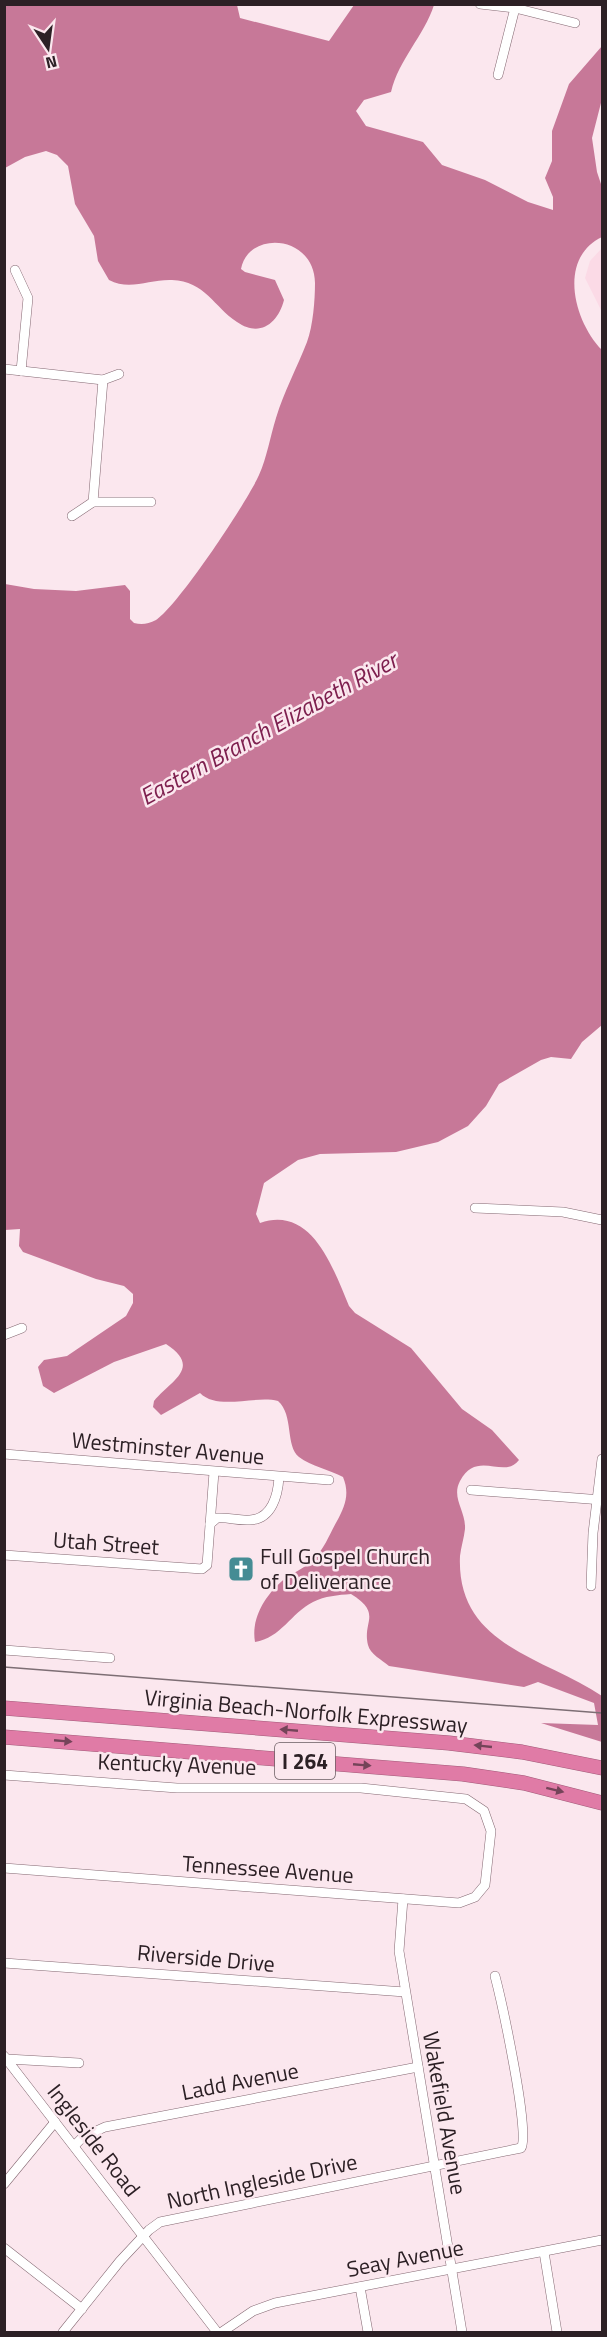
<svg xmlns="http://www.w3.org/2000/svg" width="607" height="2337" font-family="'Titillium Web',sans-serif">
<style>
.built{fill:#fbdae6}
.water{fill:#c77898}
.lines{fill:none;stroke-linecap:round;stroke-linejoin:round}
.minor-casing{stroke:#846872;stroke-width:10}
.highway-casing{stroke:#a15b79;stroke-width:15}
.minor{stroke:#fff;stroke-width:9}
.highway{stroke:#e07ba6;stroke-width:14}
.tram{stroke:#7d6e74;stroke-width:1.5}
.oneway{fill:#744459}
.labels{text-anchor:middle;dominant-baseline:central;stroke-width:5;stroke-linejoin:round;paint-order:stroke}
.shield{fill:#fbe7ee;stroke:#6a5c61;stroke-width:1.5}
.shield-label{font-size:21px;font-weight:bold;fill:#2c2025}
.street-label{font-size:22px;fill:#2c2025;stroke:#fbe7ee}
.poi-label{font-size:22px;fill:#2c2025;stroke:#fbe7ee;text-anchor:start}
.water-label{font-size:24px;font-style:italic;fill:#7e204f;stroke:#fbe7ee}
</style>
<rect width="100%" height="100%" fill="#fbe7ee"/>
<polygon class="built" points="602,248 602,312 585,278 590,261"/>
<path class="water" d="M 5,4 L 237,5 L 240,18 L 329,41 L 354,5 L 434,5 C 424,36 399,59 391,92 L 364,100 L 356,111 L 366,126 L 423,142 L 442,165 L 485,180 L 528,202 L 553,210 L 553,197 L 545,178 L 552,161 L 552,131 L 569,84 L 602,46 L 602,99 L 592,138 L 597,172 L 602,187 L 602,237 C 558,258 573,320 602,350 L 602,1025 L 582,1042 L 571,1059 L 551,1057 L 541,1060 L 499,1084 L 486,1106 L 468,1126 L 438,1142 L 396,1152 L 320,1154 L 298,1160 L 264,1183 L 256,1214 L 260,1223 C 312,1205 333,1268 349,1306 L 355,1313 L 411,1348 L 462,1409 L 492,1430 L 519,1460 C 504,1480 477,1449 460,1481 C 451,1498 466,1511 465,1529 C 464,1538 461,1547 460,1556 C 456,1646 544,1657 602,1696 L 602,1742 L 541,1723 L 598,1725 L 594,1703 L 538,1682 L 524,1687 L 389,1666 C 382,1660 370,1654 368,1645 C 362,1621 383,1614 351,1594 C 338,1595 325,1596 313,1602 C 291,1613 281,1638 255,1642 C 251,1619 264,1597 282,1581 C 291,1573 304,1569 313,1560 C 325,1548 329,1535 337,1521 C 345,1506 350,1494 343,1477 C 330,1470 311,1466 299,1457 C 285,1446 294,1415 278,1401 C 255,1395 218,1411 200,1393 L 161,1415 L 153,1407 L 154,1401 C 170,1381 203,1368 166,1344 L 114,1362 L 54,1393 L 43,1386 L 38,1367 L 44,1360 L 67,1356 L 126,1316 L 133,1303 L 133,1294 L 124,1286 L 96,1279 L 23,1252 L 19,1246 L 20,1229 L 5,1230 L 5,584 L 34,589 L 76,591 L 125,585 L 130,591 L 130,619 L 134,623 C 142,625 148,624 156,620 C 178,606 247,502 259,475 C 267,457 270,437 276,418 C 284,391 297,368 307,342 C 313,326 315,300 315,283 C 314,234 248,230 241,269 L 245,272 L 275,280 L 284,300 C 278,323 260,338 237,322 C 214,307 205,281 172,280 C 150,279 130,291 109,280 L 98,261 L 94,236 L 75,204 L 68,166 L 57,155 L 46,151 L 25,157 L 5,168 Z"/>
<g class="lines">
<defs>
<g id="minor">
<polyline points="480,4 515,8 575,23"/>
<polyline points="498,75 516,4"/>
<polyline points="15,270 28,298 21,371"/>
<polyline points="4,369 103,380 119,374"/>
<polyline points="93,502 103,380"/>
<polyline points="72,516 93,502 151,502"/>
<polyline points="475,1208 563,1212 602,1220"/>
<polyline points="4,1335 22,1328"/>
<polyline points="4,1454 329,1480"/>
<polyline points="471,1490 602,1500"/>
<path d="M 210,1524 L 217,1518 C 228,1517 239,1521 250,1520 C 272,1519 278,1495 279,1477"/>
<polyline points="4,1555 202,1569 207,1565 214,1472"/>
<polyline points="591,1586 593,1533 602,1459"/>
<polyline points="4,1650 110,1658"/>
<polyline points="4,1775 177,1788 361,1788 466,1799 484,1811 491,1831 485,1885 475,1897 459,1903 4,1868"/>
<polyline points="403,1899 399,1951 462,2332"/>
<polyline points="4,1963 405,1992"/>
<polyline points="4,2056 217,2332"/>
<polyline points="7,2059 79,2063"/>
<polyline points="74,2146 83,2137 105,2127 418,2067"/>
<polyline points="4,2184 55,2122"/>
<polyline points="4,2248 82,2309"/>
<polyline points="544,2252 557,2332"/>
<polyline points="360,2287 368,2332"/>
<path d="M 63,2332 L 120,2261 L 149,2230 L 160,2222 L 521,2148 C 531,2135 501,1999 495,1976"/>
<polyline points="222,2332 253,2311 275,2303 602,2240"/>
</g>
<g id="highway">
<polyline points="4,1708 449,1743 522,1752 602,1768"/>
<polyline points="4,1737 463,1774 524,1783 602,1803"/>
</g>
</defs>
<use href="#minor" class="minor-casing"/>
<use href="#highway" class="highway-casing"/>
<use href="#minor" class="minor"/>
<use href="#highway" class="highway"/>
<polyline class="tram" points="4,1667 602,1713"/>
</g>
<defs><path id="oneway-solid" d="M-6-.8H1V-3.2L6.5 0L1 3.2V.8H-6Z" transform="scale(1.5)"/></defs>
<g class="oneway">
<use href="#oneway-solid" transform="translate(289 1730) rotate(-175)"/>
<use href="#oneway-solid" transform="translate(63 1741) rotate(5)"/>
<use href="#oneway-solid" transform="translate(483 1746) rotate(-174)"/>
<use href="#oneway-solid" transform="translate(362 1765) rotate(5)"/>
<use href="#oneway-solid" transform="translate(555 1790) rotate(14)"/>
</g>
<defs>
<symbol id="church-square" viewBox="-11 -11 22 22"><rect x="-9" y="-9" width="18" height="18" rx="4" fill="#458c94" stroke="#fbe7ee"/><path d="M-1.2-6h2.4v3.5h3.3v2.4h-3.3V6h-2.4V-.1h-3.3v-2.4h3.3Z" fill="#fff"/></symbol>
</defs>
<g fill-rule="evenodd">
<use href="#church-square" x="226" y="1554" width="30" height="30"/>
</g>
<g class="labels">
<rect class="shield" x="275" y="1743" width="60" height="36" rx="4.5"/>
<g class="shield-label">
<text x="305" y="1761">I 264</text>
</g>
<g class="street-label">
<text transform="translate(168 1448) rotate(5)">Westminster Avenue</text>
<text transform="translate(106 1543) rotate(4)">Utah Street</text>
<text transform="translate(306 1711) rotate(5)">Virginia Beach-Norfolk Expressway</text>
<text transform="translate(177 1764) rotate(2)">Kentucky Avenue</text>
<text transform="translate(268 1869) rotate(4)">Tennessee Avenue</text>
<text transform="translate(206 1958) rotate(5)">Riverside Drive</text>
<text transform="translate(240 2081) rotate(-11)">Ladd Avenue</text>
<text transform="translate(445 2113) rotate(80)">Wakefield Avenue</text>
<text transform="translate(94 2140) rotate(52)">Ingleside Road</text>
<text transform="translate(262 2181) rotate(-12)">North Ingleside Drive</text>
<text transform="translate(405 2258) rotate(-11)">Seay Avenue</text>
</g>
<g class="poi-label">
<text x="260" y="1556">Full Gospel Church<tspan x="260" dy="25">of Deliverance</tspan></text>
</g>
<g class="water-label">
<text transform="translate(268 728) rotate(-29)">Eastern Branch Elizabeth River</text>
</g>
</g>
<rect width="607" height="2337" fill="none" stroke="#2c2025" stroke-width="12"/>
<g transform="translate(48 48) rotate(167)" stroke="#fbe7ee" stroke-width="4.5" paint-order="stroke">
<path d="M0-4.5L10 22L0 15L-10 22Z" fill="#2c2025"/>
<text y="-9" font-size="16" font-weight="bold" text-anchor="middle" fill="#2c2025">N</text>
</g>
</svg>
